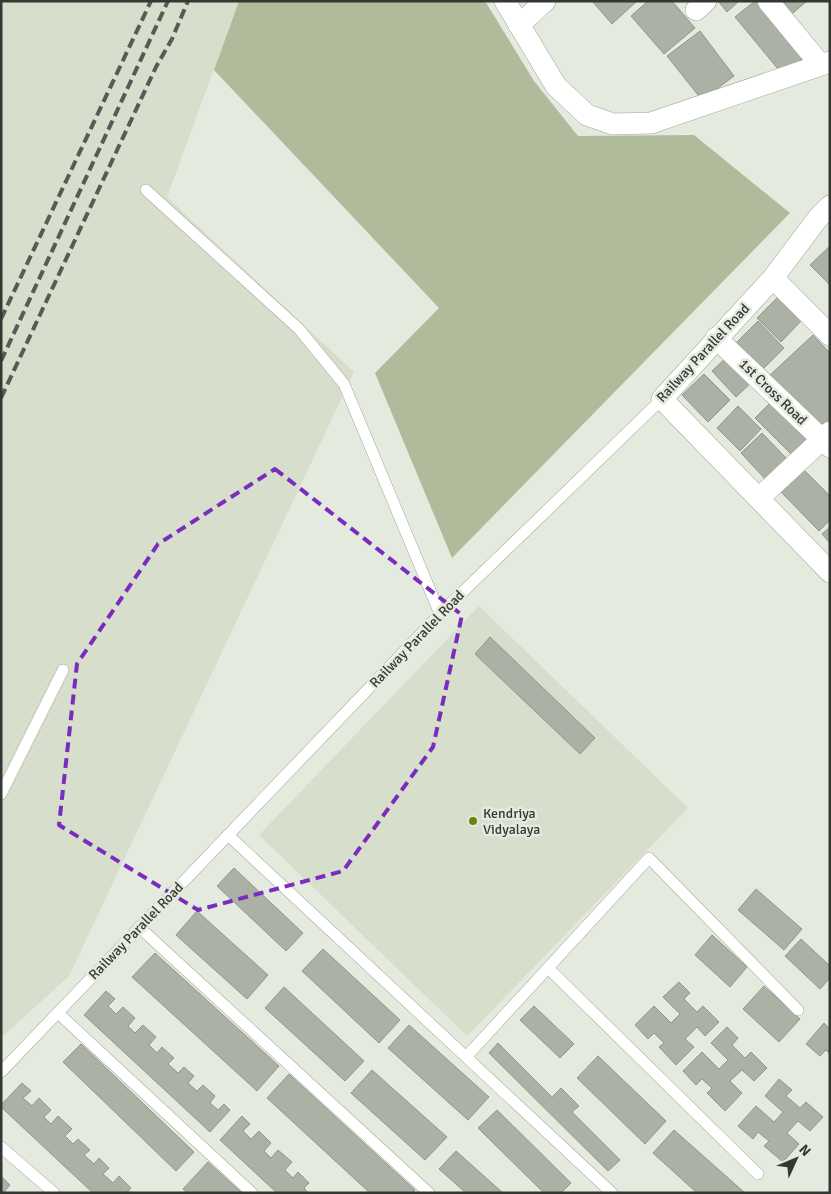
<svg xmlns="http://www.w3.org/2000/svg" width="831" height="1194" font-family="Signika,sans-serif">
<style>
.built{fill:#d7decc}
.green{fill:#afbb9b}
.building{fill:#acb1a6;stroke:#91968b}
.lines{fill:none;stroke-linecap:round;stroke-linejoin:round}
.service-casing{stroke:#a1a69b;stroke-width:12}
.minor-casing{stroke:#a1a69b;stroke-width:22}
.service{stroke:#fff;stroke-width:11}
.minor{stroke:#fff;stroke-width:21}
.rail{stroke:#585b55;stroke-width:4;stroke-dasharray:10 5;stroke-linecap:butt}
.marked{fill:none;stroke:#7b2cbf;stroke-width:4;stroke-dasharray:10 6;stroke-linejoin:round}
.poi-dot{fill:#678806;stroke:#e5eade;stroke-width:2}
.labels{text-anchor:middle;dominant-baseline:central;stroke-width:5;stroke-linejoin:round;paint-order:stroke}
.street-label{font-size:14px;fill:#353733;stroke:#e5eade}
.poi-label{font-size:14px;fill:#353733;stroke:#e5eade;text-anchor:start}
</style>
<rect width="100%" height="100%" fill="#e5eade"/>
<g class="built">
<polygon points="1,1 239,1 167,197 354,372 69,976 1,1038"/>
<polygon points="479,606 688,808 467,1036 259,835"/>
</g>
<polygon class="green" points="239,1 485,1 534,81 578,136 694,135 790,213 452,558 375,373 439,308 214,70"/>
<g class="building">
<polygon points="592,1 637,1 612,24"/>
<polygon points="648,1 672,1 695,28 664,54 631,16"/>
<polygon points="718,1 739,1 727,12"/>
<polygon points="755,1 759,1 805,57 783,75 735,17"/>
<polygon points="774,1 807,1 787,18"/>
<polygon points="700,31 734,76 702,100 667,56"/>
<polygon points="830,246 830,285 810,265"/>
<polygon points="779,296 803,319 781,342 757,318"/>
<polygon points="758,321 784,348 762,370 735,344"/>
<polygon points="813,335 830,353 830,426 822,434 769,376"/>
<polygon points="730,354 754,380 736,397 712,371"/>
<polygon points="704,374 730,400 708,422 682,395"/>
<polygon points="772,401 811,439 794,457 755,418"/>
<polygon points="738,406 761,429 740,451 717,428"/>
<polygon points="762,433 790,462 768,482 741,453"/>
<polygon points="804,470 830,496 830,520 819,531 781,492"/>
<polygon points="830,527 830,543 822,534"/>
<polygon points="490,637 595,738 580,754 475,654"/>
<polygon points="234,868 303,933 286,951 217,886"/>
<polygon points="756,889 802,929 784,950 738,910"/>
<polygon points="197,911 268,975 247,999 176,935"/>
<polygon points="712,935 747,967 730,987 695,955"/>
<polygon points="801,939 830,966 830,978 820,989 785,956"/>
<polygon points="323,949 400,1020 379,1043 302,971"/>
<polygon points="155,953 279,1066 257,1091 132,977"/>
<polygon points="679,982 690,993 684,999 697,1012 703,1006 719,1022 705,1036 697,1027 685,1039 694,1047 676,1065 659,1047 664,1043 654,1033 648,1039 635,1025 654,1006 671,1023 680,1014 663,997"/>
<polygon points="764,986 800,1019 779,1042 743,1009"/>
<polygon points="284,987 364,1061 345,1081 265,1008"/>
<polygon points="106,991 115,999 108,1006 116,1014 123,1007 135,1018 128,1026 135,1033 143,1025 156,1037 149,1045 157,1053 162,1047 174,1058 168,1064 178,1073 184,1067 194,1076 188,1083 197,1091 203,1085 215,1096 210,1103 218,1110 224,1104 230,1110 210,1132 84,1015"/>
<polygon points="534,1006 574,1044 560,1058 520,1020"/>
<polygon points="824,1023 830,1029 830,1054 826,1050 820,1056 806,1044"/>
<polygon points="409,1025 489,1097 468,1120 388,1048"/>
<polygon points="727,1027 738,1038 732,1045 745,1058 751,1052 767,1068 754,1081 742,1070 730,1081 742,1093 725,1111 707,1093 712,1088 702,1079 696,1085 683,1071 702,1052 719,1069 728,1060 711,1043"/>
<polygon points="498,1043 552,1097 561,1088 579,1106 572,1112 620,1160 608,1171 489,1053"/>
<polygon points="81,1044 194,1152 176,1171 63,1062"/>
<polygon points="598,1056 666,1121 645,1144 577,1078"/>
<polygon points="372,1070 447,1137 425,1160 351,1093"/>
<polygon points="289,1074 415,1190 412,1193 370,1193 267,1098"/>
<polygon points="779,1079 792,1090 786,1096 800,1108 806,1102 823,1117 810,1131 798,1121 787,1133 799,1144 783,1162 764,1146 769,1141 758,1132 753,1139 738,1126 756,1106 774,1122 783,1112 765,1096"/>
<polygon points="22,1083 31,1091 23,1098 32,1106 39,1098 51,1110 44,1117 51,1124 58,1116 72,1129 65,1136 73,1144 78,1139 90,1150 84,1155 94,1164 99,1158 109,1168 103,1174 113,1183 119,1176 131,1188 127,1193 93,1193 1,1107 1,1105"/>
<polygon points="497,1110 571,1183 561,1193 544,1193 478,1128"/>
<polygon points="242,1116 250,1124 243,1131 251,1139 259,1131 271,1143 264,1151 271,1158 278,1150 292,1162 285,1170 293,1178 298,1172 309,1183 304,1188 308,1193 277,1193 220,1140"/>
<polygon points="674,1130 745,1193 697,1193 653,1153"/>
<polygon points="456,1151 503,1193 466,1193 439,1169"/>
<polygon points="208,1162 242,1193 188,1193 183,1189"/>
<polygon points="1,1176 10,1185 3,1193 1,1193"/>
</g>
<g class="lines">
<defs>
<g id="service">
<polyline points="146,190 299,329 344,384 440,614"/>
<polyline points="1,794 63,670"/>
<polyline points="228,835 612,1193"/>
<polyline points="139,927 429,1193"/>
<polyline points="548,968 758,1174"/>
<polyline points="58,1013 252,1193"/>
<polyline points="466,1057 649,858 798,1010"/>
<polyline points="1,1072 440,614 662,399"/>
<polyline points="1,1147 54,1193"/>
</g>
<g id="minor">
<polyline points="505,1 556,86 587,115 613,124 651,123 830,62"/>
<polyline points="768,1 820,64"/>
<polyline points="696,10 706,1"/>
<polyline points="519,25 545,1"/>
<polyline points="830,206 818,218 773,278 662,399 830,572"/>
<polyline points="773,278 830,335"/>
<polyline points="716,338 830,447"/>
<polyline points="759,498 830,432"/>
</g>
</defs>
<use href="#service" class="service-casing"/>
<use href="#minor" class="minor-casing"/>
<use href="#service" class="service"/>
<use href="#minor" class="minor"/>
<g class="rail">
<polyline points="1,319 151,1"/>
<polyline points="1,361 168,1"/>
<polyline points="1,398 156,67 172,39 188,1"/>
</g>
</g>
<path class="marked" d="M 275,469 L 462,615 L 433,747 L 343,871 L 198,910 L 59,825 L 77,664 L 158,544 Z"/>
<circle class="poi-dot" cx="473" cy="821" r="5"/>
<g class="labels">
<g class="street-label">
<text transform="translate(703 353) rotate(-47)">Railway Parallel Road</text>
<text transform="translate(773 392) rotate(44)">1st Cross Road</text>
<text transform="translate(417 639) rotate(-46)">Railway Parallel Road</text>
<text transform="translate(136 931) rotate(-46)">Railway Parallel Road</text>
</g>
<g class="poi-label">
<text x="483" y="813">Kendriya<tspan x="483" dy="16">Vidyalaya</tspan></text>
</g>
</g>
<rect width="831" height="1194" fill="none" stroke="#353733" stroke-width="5"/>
<g transform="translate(796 1159) rotate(46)" stroke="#e5eade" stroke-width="4" paint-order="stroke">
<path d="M0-4L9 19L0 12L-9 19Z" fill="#353733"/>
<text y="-8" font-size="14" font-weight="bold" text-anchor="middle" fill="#353733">N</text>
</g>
</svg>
